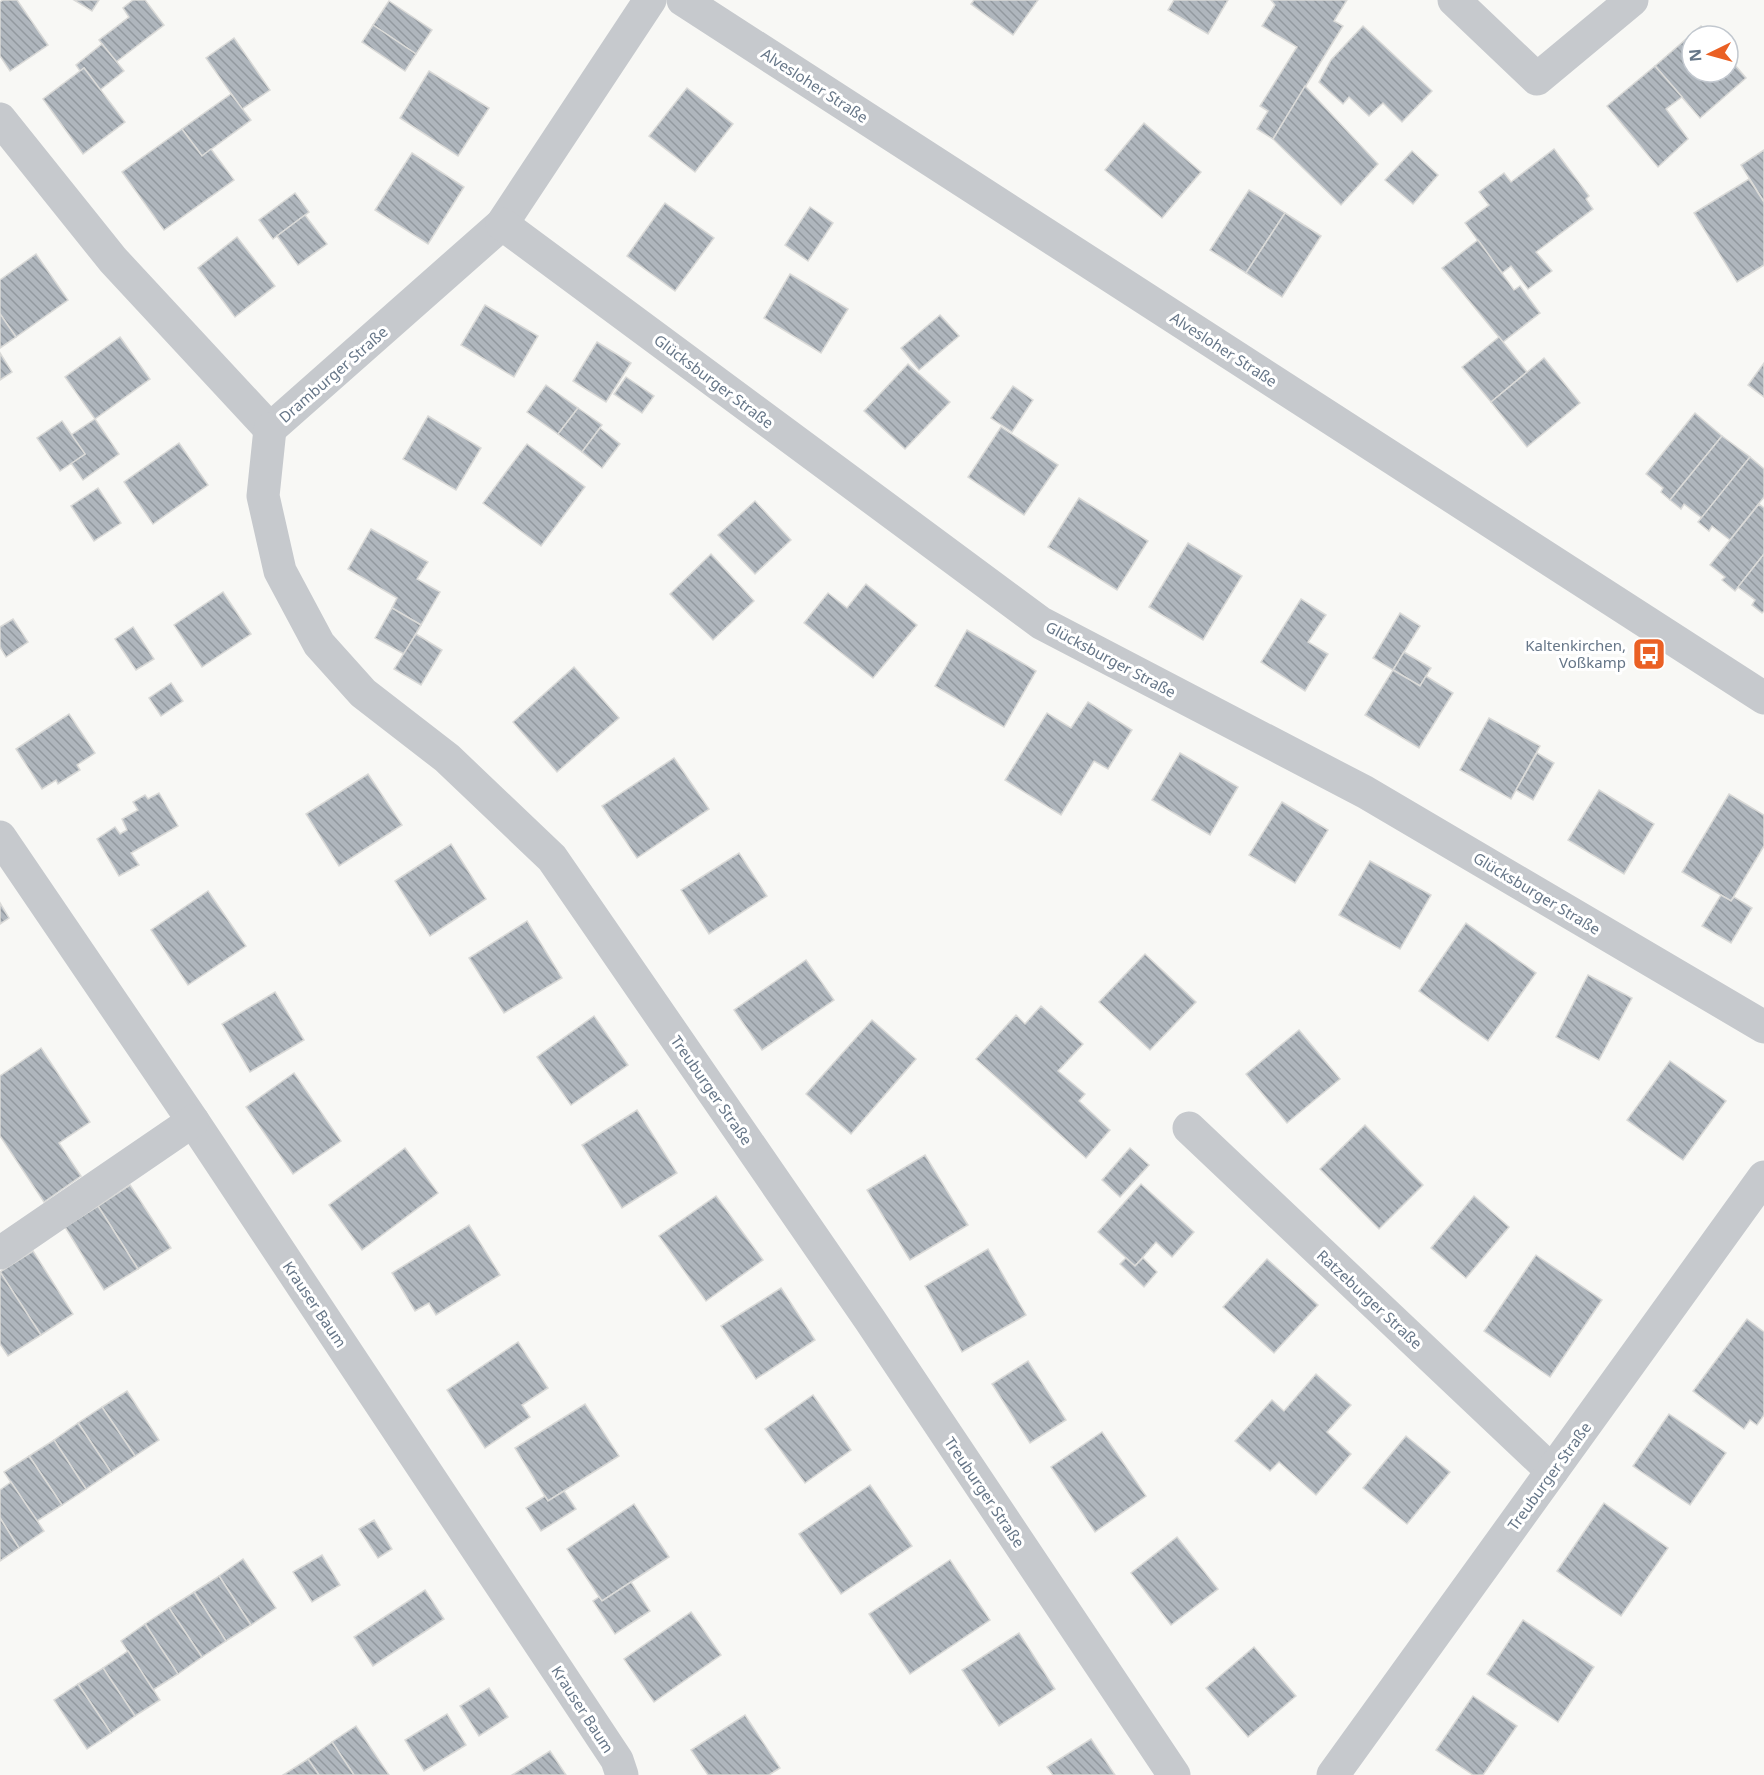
<svg xmlns="http://www.w3.org/2000/svg" width="1764" height="1775" font-family="'Noto Sans',sans-serif">
<style>
.building{fill:url(#building-back-hatch);stroke:#dadad8;stroke-width:1.5}
.lines{fill:none;stroke-linecap:round;stroke-linejoin:round}
.minor{stroke:#c6c9cd;stroke-width:33}
.labels{text-anchor:middle;dominant-baseline:central;stroke-width:6;stroke-linejoin:round;paint-order:stroke}
.street-label{font-size:15px;fill:#667688;stroke:#fff}
.poi-label{font-size:15px;fill:#667688;stroke:#fff;text-anchor:end}
</style>
<defs>
<pattern id="building-back-hatch" width="6" height="6" patternUnits="userSpaceOnUse" patternTransform="scale(1.5)"><rect width="6" height="6" fill="#afb6bd"/><path d="M-1 5l2 2M0 0l6 6M5-1l2 2" fill="none" stroke="#92999f"/></pattern>
</defs>
<rect width="100%" height="100%" fill="#f8f8f5"/>
<g class="building">
<polygon points="3,0 17,0 48,45 10,71 0,56 0,2"/>
<polygon points="74,0 99,0 92,11"/>
<polygon points="133,0 145,0 164,25 116,62 99,40 129,17 123,8"/>
<polygon points="974,0 1038,0 1013,35 971,4"/>
<polygon points="1174,0 1228,0 1208,34 1168,10"/>
<polygon points="1271,0 1347,0 1334,21 1343,26 1273,139 1257,129 1268,111 1260,106 1297,47 1262,26 1275,5"/>
<polygon points="389,1 432,30 416,54 373,25"/>
<polygon points="373,25 416,54 405,71 362,42"/>
<polygon points="1363,26 1432,91 1402,122 1383,103 1369,116 1349,97 1343,104 1319,82 1331,60"/>
<polygon points="1701,26 1710,36 1692,36 1692,72 1728,72 1728,57 1746,78 1700,118 1655,66"/>
<polygon points="234,38 270,90 242,109 206,58"/>
<polygon points="102,44 124,71 100,90 84,68 80,71 76,65"/>
<polygon points="1655,66 1682,97 1666,109 1688,139 1658,167 1607,106"/>
<polygon points="84,68 125,122 83,154 43,99"/>
<polygon points="429,71 489,108 458,156 400,118"/>
<polygon points="1305,86 1378,164 1341,205 1273,139"/>
<polygon points="687,88 733,124 695,172 649,136"/>
<polygon points="231,94 251,120 202,156 182,129"/>
<polygon points="1144,123 1201,172 1162,218 1105,170"/>
<polygon points="182,129 202,156 211,149 234,180 164,230 122,172"/>
<polygon points="1554,149 1589,196 1586,199 1593,209 1536,252 1552,271 1528,289 1511,266 1502,273 1465,223 1489,205 1479,192 1504,173 1511,182"/>
<polygon points="1764,150 1764,202 1741,165"/>
<polygon points="1412,151 1438,175 1413,204 1385,180"/>
<polygon points="412,153 464,187 428,244 375,210"/>
<polygon points="1749,179 1764,202 1764,265 1737,282 1694,213"/>
<polygon points="1249,190 1285,213 1246,273 1210,250"/>
<polygon points="295,193 309,212 273,239 259,220"/>
<polygon points="665,203 714,238 675,291 627,256"/>
<polygon points="810,207 833,223 808,261 785,245"/>
<polygon points="1285,213 1321,236 1282,297 1246,273"/>
<polygon points="305,215 327,244 298,265 277,236"/>
<polygon points="237,237 275,286 235,317 198,268"/>
<polygon points="1478,240 1514,290 1520,286 1540,313 1503,342 1442,268"/>
<polygon points="36,254 68,300 16,337 0,314 0,280"/>
<polygon points="790,274 848,309 821,353 764,318"/>
<polygon points="485,305 538,336 514,377 461,345"/>
<polygon points="0,314 16,337 0,348"/>
<polygon points="940,315 959,336 919,370 901,348"/>
<polygon points="120,337 150,379 95,419 65,377"/>
<polygon points="1499,337 1527,372 1491,402 1462,367"/>
<polygon points="597,342 631,363 606,402 573,381"/>
<polygon points="0,353 12,372 0,380"/>
<polygon points="1544,358 1580,403 1527,447 1491,402"/>
<polygon points="1764,363 1764,397 1748,385"/>
<polygon points="908,364 950,402 905,449 864,411"/>
<polygon points="626,377 654,396 642,413 614,394"/>
<polygon points="546,385 578,408 558,434 527,412"/>
<polygon points="1013,386 1033,400 1012,432 991,418"/>
<polygon points="578,408 602,425 582,452 558,434"/>
<polygon points="1695,413 1722,436 1670,500 1661,492 1663,488 1646,474"/>
<polygon points="428,416 481,448 456,490 403,459"/>
<polygon points="95,419 119,454 83,480 71,463 85,454 71,435"/>
<polygon points="62,421 85,454 60,471 37,438"/>
<polygon points="1001,427 1058,465 1024,515 968,477"/>
<polygon points="600,428 620,444 602,468 582,452"/>
<polygon points="1722,436 1750,457 1702,518 1684,504 1681,509 1670,500"/>
<polygon points="179,443 208,485 153,524 124,482"/>
<polygon points="527,444 585,487 541,546 483,503"/>
<polygon points="1750,457 1764,469 1764,497 1730,540 1712,526 1709,531 1698,522"/>
<polygon points="98,488 121,523 94,541 71,506"/>
<polygon points="1079,498 1148,541 1117,590 1048,547"/>
<polygon points="755,501 791,540 755,574 718,535"/>
<polygon points="1759,504 1764,508 1764,554 1735,591 1722,580 1725,577 1710,565"/>
<polygon points="371,529 428,562 417,579 440,592 421,625 392,608 397,598 348,569"/>
<polygon points="1188,543 1242,576 1203,640 1149,607"/>
<polygon points="711,554 754,601 713,640 670,594"/>
<polygon points="1764,554 1764,611 1762,613 1752,605 1755,600 1738,587"/>
<polygon points="866,584 917,625 873,678 804,623 828,593 847,608"/>
<polygon points="223,592 251,634 202,667 174,625"/>
<polygon points="1301,599 1326,615 1308,642 1328,654 1305,691 1261,662"/>
<polygon points="392,608 421,625 404,654 375,638"/>
<polygon points="1400,613 1420,626 1393,670 1373,658"/>
<polygon points="13,619 28,642 6,657 0,647 0,627"/>
<polygon points="133,627 154,659 136,670 115,639"/>
<polygon points="967,630 1036,671 1004,727 935,686"/>
<polygon points="416,634 442,650 421,685 394,669"/>
<polygon points="1404,652 1431,668 1420,686 1393,670"/>
<polygon points="574,667 619,718 557,772 513,722"/>
<polygon points="1393,670 1420,686 1426,676 1453,693 1419,748 1365,715"/>
<polygon points="171,683 183,701 161,716 149,698"/>
<polygon points="1088,702 1132,730 1108,769 1094,761 1061,815 1005,780 1047,713 1071,728"/>
<polygon points="69,714 95,753 77,765 80,770 58,784 56,780 42,789 16,749"/>
<polygon points="1489,718 1540,746 1511,799 1460,770"/>
<polygon points="1180,753 1238,787 1210,835 1152,800"/>
<polygon points="1537,753 1554,763 1533,800 1516,790"/>
<polygon points="674,758 709,809 637,858 602,806"/>
<polygon points="368,774 402,825 339,866 306,814"/>
<polygon points="1599,790 1654,824 1624,874 1568,840"/>
<polygon points="159,793 178,826 131,853 139,865 119,876 97,839 115,827 120,834 127,830 122,819 138,810 133,802 145,795 148,799"/>
<polygon points="1729,794 1764,815 1764,846 1731,901 1682,872"/>
<polygon points="1282,802 1328,830 1295,883 1249,855"/>
<polygon points="451,844 486,899 430,936 395,881"/>
<polygon points="739,853 767,896 709,934 681,890"/>
<polygon points="1370,861 1431,895 1400,949 1339,915"/>
<polygon points="208,891 246,946 188,985 151,930"/>
<polygon points="1721,895 1731,901 1734,897 1752,908 1731,943 1702,926"/>
<polygon points="0,903 9,918 0,924"/>
<polygon points="527,921 562,978 504,1013 469,958"/>
<polygon points="1466,923 1536,973 1488,1041 1419,991"/>
<polygon points="1145,954 1196,1002 1150,1050 1099,1002"/>
<polygon points="806,960 834,1000 762,1050 734,1010"/>
<polygon points="1588,975 1632,998 1599,1060 1556,1037"/>
<polygon points="275,992 304,1040 250,1072 222,1024"/>
<polygon points="1041,1006 1083,1044 1058,1071 1085,1094 1079,1101 1110,1130 1086,1158 976,1059 1016,1015 1025,1024"/>
<polygon points="594,1016 628,1065 571,1105 537,1057"/>
<polygon points="872,1020 916,1059 851,1134 806,1094"/>
<polygon points="1299,1030 1340,1079 1287,1123 1246,1074"/>
<polygon points="41,1048 90,1122 59,1143 81,1176 44,1202 0,1136 0,1076"/>
<polygon points="1670,1061 1726,1101 1683,1160 1627,1120"/>
<polygon points="294,1073 341,1141 293,1174 246,1107"/>
<polygon points="637,1110 677,1173 622,1208 582,1145"/>
<polygon points="1365,1125 1423,1185 1379,1229 1320,1169"/>
<polygon points="405,1148 438,1193 362,1250 329,1205"/>
<polygon points="1130,1148 1149,1165 1120,1197 1102,1180"/>
<polygon points="925,1155 968,1225 910,1260 867,1190"/>
<polygon points="1141,1184 1194,1232 1172,1257 1156,1242 1135,1266 1098,1232"/>
<polygon points="130,1185 171,1248 138,1269 98,1206"/>
<polygon points="716,1196 763,1260 706,1301 659,1236"/>
<polygon points="1474,1196 1509,1227 1466,1278 1431,1248"/>
<polygon points="98,1206 138,1269 104,1290 65,1227"/>
<polygon points="469,1225 500,1275 436,1315 429,1303 415,1311 392,1273"/>
<polygon points="988,1249 1026,1315 962,1352 925,1286"/>
<polygon points="33,1251 73,1314 41,1335 0,1272"/>
<polygon points="1536,1255 1602,1300 1550,1377 1484,1331"/>
<polygon points="1126,1258 1135,1266 1143,1258 1157,1272 1144,1287 1120,1264"/>
<polygon points="1267,1259 1318,1305 1274,1353 1223,1307"/>
<polygon points="0,1272 41,1335 8,1356 0,1344"/>
<polygon points="781,1288 815,1340 756,1379 721,1326"/>
<polygon points="1747,1319 1764,1332 1764,1415 1757,1425 1750,1420 1744,1429 1693,1391"/>
<polygon points="518,1342 548,1388 522,1405 530,1417 485,1448 447,1390"/>
<polygon points="1028,1361 1066,1420 1030,1443 992,1384"/>
<polygon points="1316,1374 1351,1405 1327,1432 1351,1454 1316,1495 1279,1462 1270,1471 1235,1441 1272,1400 1284,1411"/>
<polygon points="127,1391 159,1440 135,1456 102,1407"/>
<polygon points="813,1395 851,1450 805,1483 765,1429"/>
<polygon points="585,1404 619,1456 548,1501 515,1448"/>
<polygon points="102,1407 135,1456 111,1472 78,1423"/>
<polygon points="1669,1414 1726,1453 1690,1505 1633,1466"/>
<polygon points="78,1423 111,1472 86,1489 54,1440"/>
<polygon points="1102,1432 1146,1496 1095,1532 1051,1467"/>
<polygon points="1406,1436 1450,1472 1407,1524 1363,1488"/>
<polygon points="54,1440 86,1489 62,1505 29,1456"/>
<polygon points="29,1456 62,1505 37,1521 4,1472"/>
<polygon points="11,1482 44,1531 19,1548 0,1518 0,1490"/>
<polygon points="870,1485 912,1546 841,1594 799,1534"/>
<polygon points="564,1491 576,1509 541,1531 526,1508 545,1496 548,1501"/>
<polygon points="1604,1503 1668,1548 1621,1616 1557,1571"/>
<polygon points="634,1504 669,1557 602,1601 567,1549"/>
<polygon points="0,1518 19,1548 0,1561"/>
<polygon points="374,1520 392,1549 378,1558 359,1529"/>
<polygon points="1177,1537 1218,1589 1171,1625 1131,1573"/>
<polygon points="322,1555 340,1585 312,1602 293,1572"/>
<polygon points="243,1559 276,1608 251,1625 219,1576"/>
<polygon points="950,1560 990,1620 910,1674 869,1614"/>
<polygon points="219,1576 251,1625 226,1641 194,1592"/>
<polygon points="631,1582 650,1611 615,1634 593,1601 599,1597 602,1601"/>
<polygon points="425,1590 444,1619 373,1666 354,1637"/>
<polygon points="194,1592 226,1641 202,1657 169,1608"/>
<polygon points="169,1608 202,1657 178,1674 145,1624"/>
<polygon points="691,1612 721,1655 654,1702 624,1659"/>
<polygon points="1523,1620 1594,1667 1558,1722 1487,1674"/>
<polygon points="145,1624 178,1674 153,1690 121,1641"/>
<polygon points="1019,1633 1055,1689 999,1726 962,1670"/>
<polygon points="1254,1647 1296,1696 1248,1737 1206,1688"/>
<polygon points="128,1651 160,1700 135,1716 103,1668"/>
<polygon points="103,1668 135,1716 111,1733 78,1684"/>
<polygon points="78,1684 111,1733 87,1749 54,1700"/>
<polygon points="489,1688 508,1717 479,1736 460,1706"/>
<polygon points="1473,1696 1517,1726 1483,1775 1473,1775 1436,1750"/>
<polygon points="447,1714 466,1745 424,1771 405,1740"/>
<polygon points="745,1715 780,1768 769,1775 708,1775 691,1750"/>
<polygon points="356,1726 389,1775 354,1775 332,1742"/>
<polygon points="1091,1739 1115,1775 1053,1775 1047,1767"/>
<polygon points="332,1742 354,1775 319,1775 308,1759"/>
<polygon points="550,1751 566,1775 512,1775"/>
<polygon points="308,1759 319,1775 283,1775"/>
</g>
<g class="lines">
<g class="minor">
<polyline points="683,0 1764,698"/>
<polyline points="1454,0 1537,79 1632,0"/>
<polyline points="0,119 113,260 270,429 502,224 650,0"/>
<polyline points="502,224 1041,623 1365,792 1764,1027"/>
<polyline points="270,429 263,496 280,571 319,644 363,693 447,758 552,858 870,1320 1174,1775"/>
<polyline points="0,837 193,1121 617,1760 622,1775"/>
<polyline points="1189,1128 1552,1471"/>
<polyline points="0,1253 193,1121"/>
<polyline points="1333,1775 1764,1177"/>
</g>
</g>
<defs>
<symbol id="bus-square" viewBox="-11 -11 22 22"><rect x="-9" y="-9" width="18" height="18" rx="4" fill="#ea6024" stroke="#fff"/><path d="M-5-6H5V4H4V6H2V4H-2V6H-4V4H-5ZM-3.5-4V0h7V-4ZM-3.5 1.2v1.5H-2V1.2ZM2 1.2v1.5H3.5V1.2Z" fill="#fff"/></symbol>
</defs>
<g fill-rule="evenodd">
<use href="#bus-square" x="1630" y="635" width="38" height="38"/>
</g>
<g class="labels">
<g class="street-label">
<text transform="translate(815 85) rotate(33)">Alvesloher Straße</text>
<text transform="translate(1224 349) rotate(33)">Alvesloher Straße</text>
<text transform="translate(333 374) rotate(-41)">Dramburger Straße</text>
<text transform="translate(714 381) rotate(37)">Glücksburger Straße</text>
<text transform="translate(1111 659) rotate(28)">Glücksburger Straße</text>
<text transform="translate(1537 893) rotate(31)">Glücksburger Straße</text>
<text transform="translate(712 1090) rotate(55)">Treuburger Straße</text>
<text transform="translate(1370 1299) rotate(43)">Ratzeburger Straße</text>
<text transform="translate(315 1304) rotate(56)">Krauser Baum</text>
<text transform="translate(1549 1476) rotate(-54)">Treuburger Straße</text>
<text transform="translate(985 1492) rotate(56)">Treuburger Straße</text>
<text transform="translate(583 1709) rotate(57)">Krauser Baum</text>
</g>
<g class="poi-label">
<text x="1626" y="645">Kaltenkirchen,<tspan x="1626" dy="17">Voßkamp</tspan></text>
</g>
</g>
<g transform="translate(1710 54) rotate(265)"><circle r="28" fill="#ffffff" stroke="#c2c8cf" stroke-width="1.5"/>
<path d="M0-4.5L10 22L0 15L-10 22Z" fill="#ea6024"/>
<text y="-9" font-size="16" font-weight="bold" text-anchor="middle" fill="#667688">N</text>
</g>
</svg>
